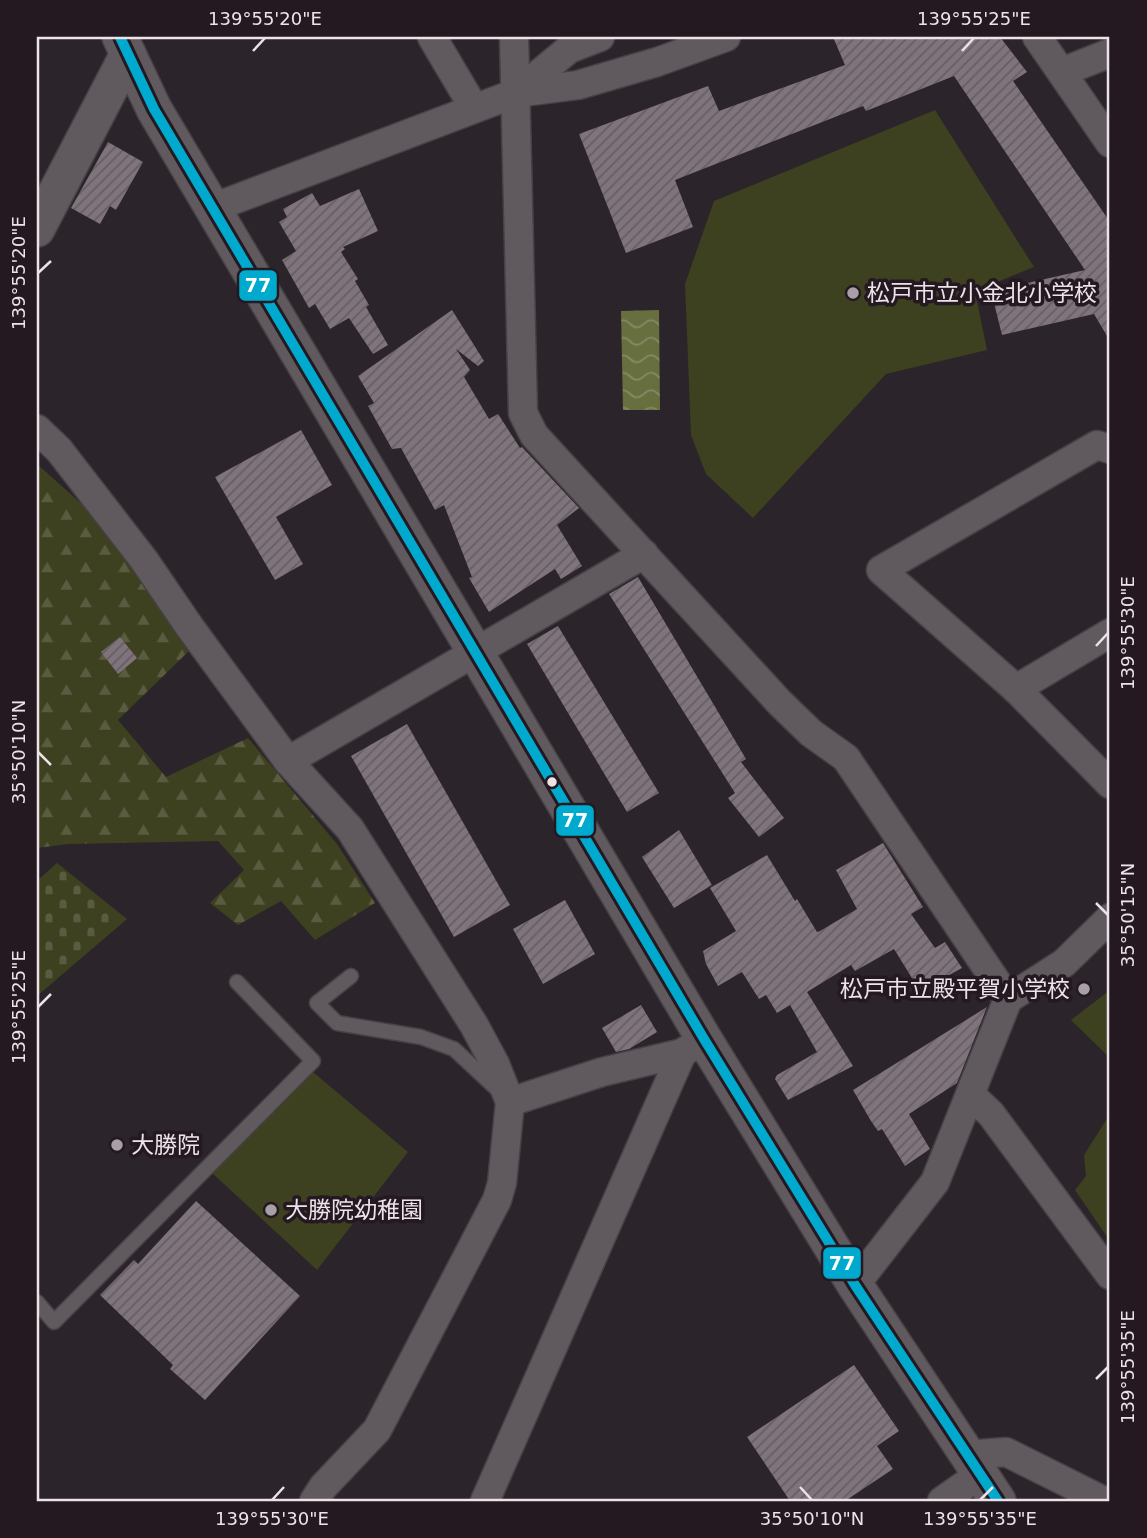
<svg xmlns="http://www.w3.org/2000/svg" width="1147" height="1538" font-family="'DejaVu Sans','Noto Sans JP',sans-serif">
<style>
.forest{fill:url(#forest-firs)}
.cemetery{fill:url(#cemetery-stones)}
.pitch{fill:#3d411f}
.water{fill:url(#water-waves)}
.building{fill:url(#building-hatch)}
.lines{fill:none;stroke-linecap:round;stroke-linejoin:round}
.service-casing{stroke:#464145;stroke-width:17}
.minor-casing{stroke:#464145;stroke-width:31}
.tertiary-casing{stroke:#464145;stroke-width:38}
.service{stroke:#605a5f;stroke-width:14}
.minor{stroke:#605a5f;stroke-width:28}
.tertiary{stroke:#605a5f;stroke-width:35}
.bus-1-casing{stroke:#241821;stroke-width:16}
.bus-1{stroke:#00a9ce;stroke-width:10}
.ticks{fill:none;stroke:#ece3e9;stroke-width:2.5}
.poi-dot{fill:#a8a0a6;stroke:#241821;stroke-width:2.5}
.bus-dot{fill:#ece3e9;stroke:#241821;stroke-width:2.5}
.labels{text-anchor:middle;dominant-baseline:central;stroke-width:7;stroke-linejoin:round;paint-order:stroke}
.poi-label{font-size:23px;fill:#ece3e9;stroke:#241821;text-anchor:start}
.line-badge{stroke:#241821;stroke-width:2.5}
.badge-label{font-size:19px;text-anchor:middle;font-weight:bold;fill:#fff}
.neatline{fill:none;stroke:#ece3e9;stroke-width:2.5}
.ticks-label{font-size:18px;text-anchor:middle;fill:#ece3e9}
</style>
<defs>
<pattern id="forest-firs" width="22" height="20" patternUnits="userSpaceOnUse" patternTransform="scale(1.75)"><rect width="22" height="20" fill="#3d411f"/><path d="M5 1l3.5 6h-7zM16 11l3.5 6h-7z" fill="#595c40"/></pattern>
<pattern id="cemetery-stones" width="16" height="16" patternUnits="userSpaceOnUse" patternTransform="scale(1.75)"><rect width="16" height="16" fill="#3d411f"/><path d="M2 7V4a2 2 0 0 1 4 0v3zM10 15v-3a2 2 0 0 1 4 0v3z" fill="#595c40"/></pattern>
<pattern id="water-waves" width="16" height="10" patternUnits="userSpaceOnUse" patternTransform="scale(1.75)"><rect width="16" height="10" fill="#686f3f"/><path d="M0 5q4-4 8 0t8 0" fill="none" stroke="#858a64"/></pattern>
<pattern id="building-hatch" width="6" height="6" patternUnits="userSpaceOnUse" patternTransform="scale(1.75)"><rect width="6" height="6" fill="#7f737c"/><path d="M-1 1l2-2M0 6l6-6M5 7l2-2" fill="none" stroke="#665e64"/></pattern>
</defs>
<rect width="100%" height="100%" fill="#2b242a"/>
<polygon class="forest" points="37,464 84,506 118,547 189,651 118,720 166,777 248,738 337,844 375,903 315,940 281,901 238,925 210,903 244,870 218,841 68,844 37,848"/>
<polygon class="cemetery" points="57,863 127,919 37,996 37,881"/>
<g class="pitch">
<polygon points="935,110 1034,267 975,291 987,350 886,374 753,518 706,474 691,435 685,284 714,201"/>
<polygon points="1110,990 1110,1058 1071,1020"/>
<polygon points="313,1072 408,1152 317,1270 211,1172"/>
<polygon points="1110,1114 1110,1241 1075,1190 1086,1176 1084,1155"/>
</g>
<polygon class="water" points="659,310 660,410 623,410 621,311"/>
<g class="building">
<polygon points="833,37 1000,37 1027,72 1013,81 1110,222 1110,341 1094,314 1002,335 991,291 1085,270 954,76 866,111 863,106 675,180 693,227 626,253 579,134 708,86 719,111 845,65"/>
<polygon points="108,142 143,162 116,210 110,206 100,224 71,208"/>
<polygon points="359,189 378,231 343,247 345,249 341,252 358,279 355,281 369,305 366,307 388,345 373,354 349,318 330,329 315,304 309,308 282,260 296,251 279,222 287,217 283,209 312,193 320,206"/>
<polygon points="452,310 484,361 478,366 456,349 470,370 464,377 489,419 498,414 520,448 522,447 579,508 557,525 582,566 561,579 555,569 489,612 469,578 472,577 444,505 435,510 401,448 392,449 368,406 374,403 358,376"/>
<polygon points="301,430 332,485 276,517 303,564 275,580 215,477"/>
<polygon points="638,577 746,759 741,762 784,818 759,837 728,798 735,793 609,594"/>
<polygon points="558,626 659,793 627,812 527,644"/>
<polygon points="120,637 137,658 118,674 101,652"/>
<polygon points="407,724 510,905 454,937 351,756"/>
<polygon points="679,830 712,885 674,908 642,857"/>
<polygon points="883,843 923,907 911,914 935,948 945,942 962,968 920,991 894,949 855,971 851,965 807,992 853,1066 788,1100 775,1079 777,1075 817,1052 790,1005 777,1013 766,995 759,999 742,972 718,986 706,964 703,951 736,931 710,888 767,855 795,901 797,899 817,932 820,931 857,909 836,870"/>
<polygon points="565,900 595,954 543,984 513,929"/>
<polygon points="641,1005 657,1032 629,1049 616,1052 602,1028"/>
<polygon points="987,1007 957,1083 909,1114 930,1149 905,1166 882,1129 878,1131 871,1121 853,1090"/>
<polygon points="196,1201 300,1296 205,1400 170,1369 173,1365 100,1295 134,1260 138,1264"/>
<polygon points="854,1365 899,1431 877,1446 893,1469 845,1501 790,1501 747,1437"/>
</g>
<g class="lines">
<defs>
<g id="service">
<polyline points="351,976 317,1003 337,1023 421,1037 454,1049 499,1091"/>
<polyline points="37,1302 54,1322 313,1061 237,982"/>
</g>
<g id="minor">
<polyline points="432,37 474,108"/>
<polyline points="514,37 523,413 534,435 779,702 811,733 846,758 1008,999"/>
<polyline points="1037,37 1110,143"/>
<polyline points="1062,72 1110,53"/>
<polyline points="516,93 569,49 600,37"/>
<polyline points="215,207 516,93 578,85 657,62 726,37"/>
<polyline points="37,429 59,450 144,560 189,626 288,761 350,829 474,1025 495,1064 510,1102 502,1183 497,1200 377,1430 323,1487 314,1501"/>
<polyline points="1110,449 1097,445 881,570 1016,689 1110,784"/>
<polyline points="1016,689 1110,633"/>
<polyline points="288,761 644,554"/>
<polyline points="972,1096 991,1114 1110,1275"/>
<polyline points="510,1102 602,1072 682,1053"/>
<polyline points="855,1285 935,1182 1008,999 1064,963 1110,918"/>
<polyline points="965,1455 1006,1452 1104,1501"/>
<polyline points="485,1501 682,1053 704,1039"/>
<polyline points="942,1501 979,1475"/>
</g>
<g id="tertiary">
<polyline points="120,37 154,109 704,1039 855,1285 998,1501"/>
<polyline points="37,229 128,54"/>
</g>
</defs>
<use href="#service" class="service-casing"/>
<use href="#minor" class="minor-casing"/>
<use href="#tertiary" class="tertiary-casing"/>
<use href="#service" class="service"/>
<use href="#minor" class="minor"/>
<use href="#tertiary" class="tertiary"/>
<defs>
<polyline id="bus-1" points="120,37 154,109 704,1039 855,1285 998,1501"/>
</defs>
<use href="#bus-1" class="bus-1-casing"/>
<use href="#bus-1" class="bus-1"/>
</g>
<path class="ticks" d="M 253,51 L 265,38M 962,51 L 974,38M 38,273 L 51,261M 1096,646 L 1108,633M 38,752 L 51,765M 1096,903 L 1108,915M 38,1007 L 51,994M 1096,1379 L 1108,1367M 800,1487 L 812,1500M 272,1500 L 284,1487M 980,1500 L 993,1487"/>
<g class="poi-dot">
<circle cx="853" cy="293" r="7"/>
<circle cx="1084" cy="989" r="7"/>
<circle cx="117" cy="1145" r="7"/>
<circle cx="271" cy="1210" r="7"/>
</g>
<circle class="bus-dot" cx="552" cy="782" r="6"/>
<g class="labels">
<g class="poi-label">
<text x="867" y="293">松戸市立小金北小学校</text>
<text x="1070" y="989" text-anchor="end">松戸市立殿平賀小学校</text>
<text x="131" y="1145">大勝院</text>
<text x="285" y="1210">大勝院幼稚園</text>
</g>
</g>
<g class="line-badge">
<rect x="238" y="269" width="40" height="33" rx="7" fill="#00a9ce"/>
<rect x="555" y="804" width="40" height="33" rx="7" fill="#00a9ce"/>
<rect x="822" y="1246" width="40" height="34" rx="7" fill="#00a9ce"/>
</g>
<g class="badge-label">
<text x="258" y="292">77</text>
<text x="575" y="827">77</text>
<text x="842" y="1270">77</text>
</g>
<rect width="1147" height="1538" fill="none" stroke="#241821" stroke-width="77"/>
<rect x="38" y="38" width="1070" height="1462" class="neatline"/>
<g class="ticks-label">
<text x="265" y="25">139°55'20"E</text>
<text x="974" y="25">139°55'25"E</text>
<text transform="translate(19 273) rotate(-90)" y="6">139°55'20"E</text>
<text transform="translate(1128 633) rotate(-90)" y="6">139°55'30"E</text>
<text transform="translate(19 752) rotate(-90)" y="6">35°50'10"N</text>
<text transform="translate(1128 915) rotate(-90)" y="6">35°50'15"N</text>
<text transform="translate(19 1007) rotate(-90)" y="6">139°55'25"E</text>
<text transform="translate(1128 1367) rotate(-90)" y="6">139°55'35"E</text>
<text x="272" y="1525">139°55'30"E</text>
<text x="812" y="1525">35°50'10"N</text>
<text x="980" y="1525">139°55'35"E</text>
</g>
</svg>
